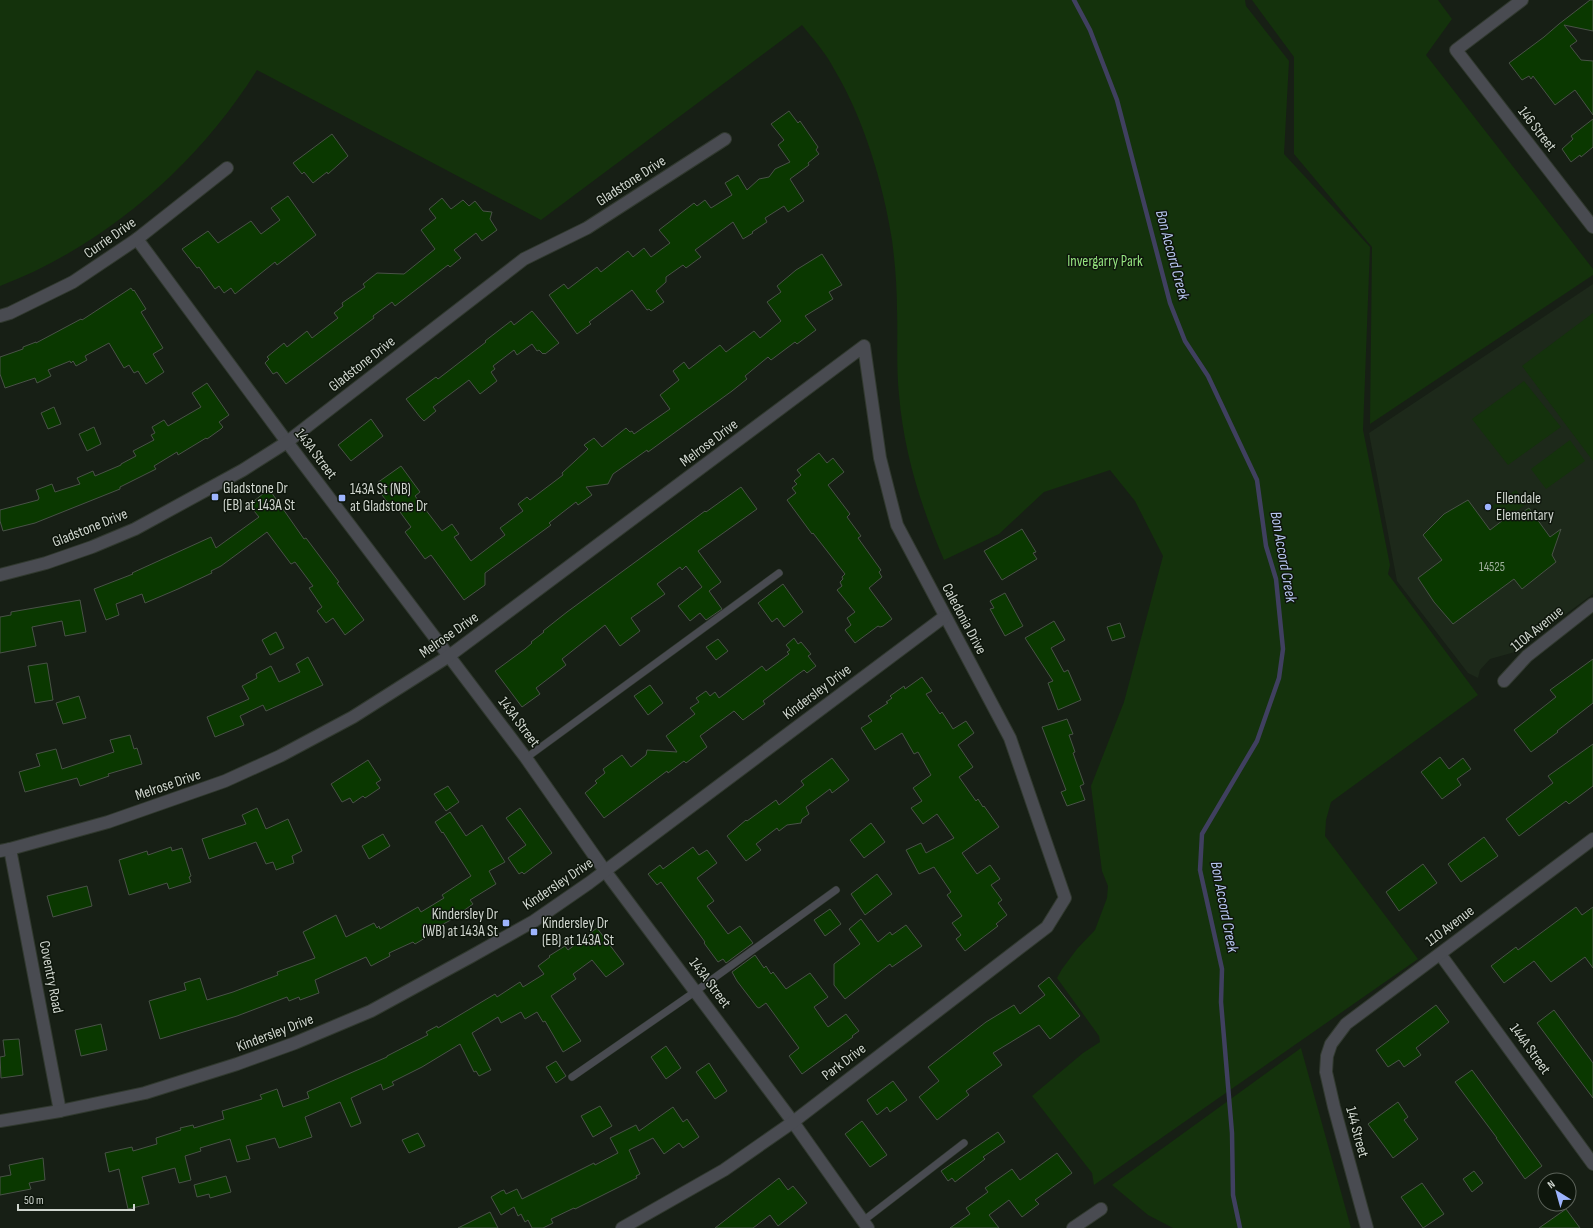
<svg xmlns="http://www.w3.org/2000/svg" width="1593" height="1228" font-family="'Sofia Sans Condensed',sans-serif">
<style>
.built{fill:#1d291a}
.green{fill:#14320c}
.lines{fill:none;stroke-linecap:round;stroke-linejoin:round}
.stream{stroke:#404060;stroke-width:4.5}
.building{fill:#0a3800;stroke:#495247}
.service-casing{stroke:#31392f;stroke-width:8}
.minor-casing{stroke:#31392f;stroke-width:14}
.tertiary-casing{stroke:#31392f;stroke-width:14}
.service{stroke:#494b51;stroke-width:7}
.minor{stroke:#494b51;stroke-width:12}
.tertiary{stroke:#494b51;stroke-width:12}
.poi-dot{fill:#9db4fd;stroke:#0e160c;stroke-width:1.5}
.labels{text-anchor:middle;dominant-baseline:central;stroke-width:3;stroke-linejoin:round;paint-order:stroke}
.number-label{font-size:13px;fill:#9eae9b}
.street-label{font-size:15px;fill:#d0d6cf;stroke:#0e160c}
.park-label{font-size:15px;fill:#94e37f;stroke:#0e160c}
.poi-label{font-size:15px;fill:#d0d6cf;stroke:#0e160c;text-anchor:start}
.water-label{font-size:16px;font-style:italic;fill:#b7c5ef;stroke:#0e160c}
</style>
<rect width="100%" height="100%" fill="#171f15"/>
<polygon class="built" points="1593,284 1593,594 1515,652 1490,659 1480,670 1478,678 1468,673 1397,581 1369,433"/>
<g class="green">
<path d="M 0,0 L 1245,0 L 1246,6 L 1289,61 L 1284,154 L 1370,247 L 1363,430 L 1390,565 L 1388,574 L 1478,695 L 1331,802 L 1326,820 L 1325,836 L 1418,959 L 1094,1185 L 1092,1173 L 1032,1096 L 1083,1053 L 1100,1042 L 1099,1036 L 1057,978 L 1062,969 L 1077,949 L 1095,930 L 1107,898 L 1108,886 L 1102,871 L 1091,786 L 1124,702 L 1163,556 L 1135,501 L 1110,470 L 1044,492 L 999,534 L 944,560 C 921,507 904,453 899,395 C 896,366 898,338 897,310 C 897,287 895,263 892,240 C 883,183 864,119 834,69 C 826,53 813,39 802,25 L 541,220 L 257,70 C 198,165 105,246 0,286 Z"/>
<polygon points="1252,0 1438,0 1452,19 1426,55 1593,269 1593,275 1370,424 1372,247 1294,154 1294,57"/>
<polygon points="1593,313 1593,461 1522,366"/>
<polygon points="1524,381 1561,427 1508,465 1472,419"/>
<polygon points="1570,440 1585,461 1546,489 1531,469"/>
<polygon points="1516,490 1526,504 1503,522 1492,506"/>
<polygon points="1301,1048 1351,1228 1173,1228 1148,1215 1112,1185"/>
</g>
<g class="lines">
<polyline class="stream" points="1074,0 1090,30 1117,100 1170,303 1185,341 1208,376 1257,480 1266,546 1276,579 1283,649 1279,678 1257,741 1202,834 1200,870 1222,969 1221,1002 1232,1133 1233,1195 1240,1228"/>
</g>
<g class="building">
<polygon points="1590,0 1593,0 1593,31 1564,25 1577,41 1570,46 1581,60 1593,61 1593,115 1575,90 1555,105 1533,76 1531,79 1529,76 1522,80 1509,63 1544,37 1559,24"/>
<polygon points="789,111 798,123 800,121 818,147 816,150 819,154 808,163 809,165 790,179 804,201 788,212 784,206 765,218 767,222 752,232 753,233 743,239 733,222 695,250 701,257 686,268 683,265 666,277 666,282 656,291 664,302 651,311 649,309 647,310 632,290 589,322 591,324 577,334 549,295 564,284 568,289 597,267 601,272 628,251 633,257 644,248 651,257 670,243 659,230 694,203 697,206 705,200 711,208 732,195 725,183 738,175 747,190 759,179 769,177 775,169 790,162 778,145 784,140 771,124"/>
<polygon points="1593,119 1593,147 1581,157 1580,155 1571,162 1562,149 1573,139 1571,136"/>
<polygon points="332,134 348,156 328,174 327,172 313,183 304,172 302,174 293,163"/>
<polygon points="288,196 316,235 277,265 275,262 235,294 231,288 224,293 219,286 215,289 199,267 197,268 182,249 208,231 218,243 251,221 261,234 280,220 271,208"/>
<polygon points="442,198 451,209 463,200 469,206 475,201 483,211 492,212 490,219 497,230 482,241 476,233 454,250 461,258 450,267 448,265 395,306 392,302 373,316 374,318 286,384 277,372 273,374 265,363 269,359 267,357 284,343 287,347 307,331 312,338 338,318 334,313 343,306 342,303 365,287 363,284 377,273 404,274 435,249 421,230 436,218 429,209"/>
<polygon points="822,254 842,285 829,292 833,299 805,316 816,330 797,344 795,342 771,360 768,357 745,376 747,379 732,391 648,452 647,450 613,474 608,484 586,487 592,495 578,505 576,502 549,523 551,525 485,573 485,585 464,600 431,555 425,559 405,532 411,527 392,501 389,504 378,490 381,488 377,483 401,466 420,492 415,496 442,531 452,524 459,534 454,537 471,561 505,535 500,528 523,511 518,504 527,497 530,500 563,475 562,473 588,449 584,445 594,438 602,447 626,428 630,432 632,431 634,434 670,409 660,395 679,380 673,371 684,362 689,369 720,345 726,352 754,331 760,338 781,321 767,302 781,292 777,286 796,270"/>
<polygon points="131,288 133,291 134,290 146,309 141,312 163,348 153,354 164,372 146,384 138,371 134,373 129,365 124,368 109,343 85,356 87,360 76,366 73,361 71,363 70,361 48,370 51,376 37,383 35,378 5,388 0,374 0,357 23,349 23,347 36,342 36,343 81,319 82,320"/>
<polygon points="532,311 559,343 545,354 544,353 543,354 539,350 537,351 532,344 517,355 514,350 493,366 495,369 491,372 497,381 480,394 469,380 433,407 436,411 424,421 420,417 406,399 436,377 438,379 486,342 485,341 511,321 514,325"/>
<polygon points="207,383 229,415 219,422 223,427 221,429 207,439 206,438 178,455 177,452 154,466 156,469 120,487 120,489 35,523 3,531 0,521 0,510 38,500 39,498 36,490 52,484 55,492 80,484 77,478 93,471 95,476 121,465 121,464 136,456 133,451 154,440 151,435 155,433 152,427 164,420 168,426 201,407 192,393"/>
<polygon points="54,407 61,424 48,429 41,413"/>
<polygon points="371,419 383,436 351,461 338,445"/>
<polygon points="94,427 101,444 87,451 79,434"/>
<polygon points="819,453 827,463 833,458 844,472 828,485 850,514 847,517 861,536 858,538 881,570 879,572 882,577 869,588 892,619 883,626 880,627 878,626 855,643 845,630 851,625 847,618 855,612 837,590 842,586 840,582 843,579 842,577 845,574 813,533 812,534 787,500 796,493 792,488 797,484 794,481 801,475 797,470"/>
<polygon points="741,487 757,509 698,551 721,582 709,591 722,609 706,620 700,613 690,621 678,606 702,587 686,566 682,570 680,567 657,584 665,594 631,618 640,631 620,646 605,625 562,659 566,665 536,688 540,694 522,707 495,671 525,649 532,643 531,642 544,632 543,631 567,612 705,511 706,512"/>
<polygon points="269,489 304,539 306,538 339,582 337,583 364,620 345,635 333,618 326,623 317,611 322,607 309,588 313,586 295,562 291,564 267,532 221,566 211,571 212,573 178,589 145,603 142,594 116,604 119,615 106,620 94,589 133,574 132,573 211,537 216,548 259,517 249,505"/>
<polygon points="1468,500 1490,530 1515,511 1518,515 1529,508 1550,537 1561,529 1552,555 1556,562 1522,589 1514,579 1453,624 1434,602 1418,578 1442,560 1423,535 1444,514"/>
<polygon points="1022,529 1036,552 1033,553 1037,559 1002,580 984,551"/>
<polygon points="783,584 803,612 784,627 777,618 772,622 758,603"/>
<polygon points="1005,593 1023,626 1005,636 990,609 994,608 990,601"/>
<polygon points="80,600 86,632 65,636 62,621 32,627 36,646 0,653 0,617 11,615 11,612"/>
<polygon points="1054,621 1065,640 1051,648 1064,672 1068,670 1081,700 1058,710 1048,683 1053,681 1025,638"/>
<polygon points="1120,623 1125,637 1112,641 1107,627"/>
<polygon points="276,632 284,648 270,655 262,640"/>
<polygon points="794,638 798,644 801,642 811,654 808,656 816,666 807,673 804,670 797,675 763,701 765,704 743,720 734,711 700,736 707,747 686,763 684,761 668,773 667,771 604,818 585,793 597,783 595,781 605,773 603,769 622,755 631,767 646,755 647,750 677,752 666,736 695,714 690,708 699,702 696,698 706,691 710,696 715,692 719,698 762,666 766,671 789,654 787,652 790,650 786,645"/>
<polygon points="718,639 728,651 716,660 706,647"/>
<polygon points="308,657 323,685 266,711 263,705 240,716 244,725 215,737 207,717 249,699 242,686 257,678 256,674 271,666 279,682 300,672 296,664"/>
<polygon points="1593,659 1593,703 1557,731 1558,732 1531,752 1514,730 1556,697 1550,690"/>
<polygon points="47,663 53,700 35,703 28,666"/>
<polygon points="922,677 932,691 926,694 940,714 942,712 953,729 966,721 974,733 958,745 973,767 959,777 976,801 978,799 983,807 984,806 999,827 962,853 977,874 990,865 1000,879 991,885 1002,900 998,903 1007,915 996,924 998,926 965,951 956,939 961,935 952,923 962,916 947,895 951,892 934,867 919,874 906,850 921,843 926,853 954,838 937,814 923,824 911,808 922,801 913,788 931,775 918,752 914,754 902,733 875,750 861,728 872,721 868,716 888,703 886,702 892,698 890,696 904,686 905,689"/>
<polygon points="650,685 663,703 648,715 634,696"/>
<polygon points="79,696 86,718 63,724 56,703"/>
<polygon points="1067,719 1073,734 1069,735 1075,752 1073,753 1084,784 1080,786 1085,800 1067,806 1061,792 1066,790 1042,727"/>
<polygon points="130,735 134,749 137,748 142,764 108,774 109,776 80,786 77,778 25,792 19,772 40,766 36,754 56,749 62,769 114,752 110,740"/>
<polygon points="1593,744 1593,786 1569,804 1566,801 1519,836 1506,819 1553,783 1548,776"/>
<polygon points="1440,757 1449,769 1463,758 1471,769 1457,779 1461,785 1442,799 1421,772"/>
<polygon points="832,758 849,780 832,793 830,789 806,807 809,814 802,819 801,823 787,825 779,831 777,828 756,844 761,850 746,861 727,836 746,820 747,821 776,800 779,805 804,785 801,781"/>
<polygon points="368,760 381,780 376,783 380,788 365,798 363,796 353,803 350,798 342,802 331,784"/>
<polygon points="448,786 459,802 446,811 434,794"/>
<polygon points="257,808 266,829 288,819 302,851 292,856 294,863 276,870 273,862 266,864 256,842 209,859 202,839 246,824 242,815"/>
<polygon points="520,808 552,853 524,874 522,872 519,874 508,858 526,845 506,818"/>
<polygon points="450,812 466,836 482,825 505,862 489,871 496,884 470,900 473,904 449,921 428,932 430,935 415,944 413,942 389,953 390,956 371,966 366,957 315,980 319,993 300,1000 299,997 289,1001 287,997 237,1016 160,1039 149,1001 186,990 184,983 200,978 207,1000 233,992 278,975 277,972 315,958 303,932 336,915 346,937 374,923 377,928 379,926 380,929 418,907 421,912 444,898 442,895 471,876 443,832 442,833 435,822"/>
<polygon points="871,823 885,842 864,858 850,840"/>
<polygon points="383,834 390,846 369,859 362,846"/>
<polygon points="1484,837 1498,856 1461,882 1448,864"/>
<polygon points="171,847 172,851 182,848 191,876 189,877 191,882 169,889 167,883 129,895 119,860 147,851 148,855"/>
<polygon points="693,847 699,855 707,850 717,863 697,878 714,901 707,906 728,934 740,926 753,943 726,963 723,959 718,962 704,943 705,942 661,882 657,885 648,874 660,865 663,869"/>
<polygon points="1423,864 1437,883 1399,911 1386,892"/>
<polygon points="877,874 892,894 865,915 851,894"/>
<polygon points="87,886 92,906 53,917 47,896"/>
<polygon points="1576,907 1582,915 1593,907 1593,968 1585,957 1551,982 1534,961 1504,983 1491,966 1516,947 1518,950"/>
<polygon points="830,909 841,924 825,936 814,920"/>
<polygon points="861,919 878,942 890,932 892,935 906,925 922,946 892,967 890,964 845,999 834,985 834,964 860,944 849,929"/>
<polygon points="597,928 624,964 606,977 592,960 573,974 576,979 551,996 581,1041 563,1052 545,1021 543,1022 537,1012 525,1019 521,1012 501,1023 498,1017 472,1033 491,1070 479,1076 476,1071 474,1072 460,1044 422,1067 392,1082 394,1085 383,1090 381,1084 351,1098 361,1123 351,1127 340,1102 305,1117 312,1137 279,1148 275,1138 246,1146 250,1159 237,1162 230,1139 200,1148 201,1151 185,1156 191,1180 179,1183 175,1168 142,1177 149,1204 128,1209 119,1169 109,1172 105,1153 132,1147 133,1151 157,1144 156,1138 181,1130 180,1128 193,1125 194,1128 224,1119 222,1111 262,1099 260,1095 277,1089 283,1107 309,1098 307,1092 387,1057 387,1056 428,1035 426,1032 437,1026 438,1028 495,994 497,997 520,982 523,987 544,974 538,966 550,957 549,956 565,946 568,950"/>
<polygon points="755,955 764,968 766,966 771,974 773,972 786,989 810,973 828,997 814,1007 828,1027 846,1014 859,1031 852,1036 853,1037 802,1074 789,1056 799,1048 766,1003 759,1008 757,1007 737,981 732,972"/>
<polygon points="1049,977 1080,1016 1050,1039 1039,1025 993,1053 1002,1065 966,1091 969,1095 937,1120 919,1097 939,1081 928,1067 986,1022 1014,1005 1020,1014 1045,995 1038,986"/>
<polygon points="1436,1005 1449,1022 1416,1048 1421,1055 1404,1067 1399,1060 1388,1067 1376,1050"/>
<polygon points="1554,1010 1593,1063 1593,1098 1537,1023"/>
<polygon points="101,1024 107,1050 81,1056 75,1030"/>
<polygon points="19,1039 23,1075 1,1078 0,1057 5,1056 3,1040"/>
<polygon points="666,1046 681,1068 666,1079 651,1057"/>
<polygon points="556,1061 566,1076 556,1083 546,1067"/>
<polygon points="709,1063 727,1091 715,1099 696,1072"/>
<polygon points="1472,1070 1542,1166 1525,1179 1496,1138 1497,1138 1455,1082"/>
<polygon points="893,1081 907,1100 890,1112 887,1107 877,1115 867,1100"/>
<polygon points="1398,1102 1408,1117 1404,1120 1418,1139 1393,1158 1368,1124"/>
<polygon points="600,1106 612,1126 593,1137 581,1116"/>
<polygon points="673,1107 683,1122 687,1119 699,1137 683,1148 679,1143 664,1154 653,1138 629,1150 640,1174 636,1176 637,1178 575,1209 574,1208 551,1219 553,1223 543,1228 532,1228 528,1220 525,1222 521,1214 518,1216 514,1207 501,1215 491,1197 501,1191 504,1190 506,1194 517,1189 522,1199 594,1163 595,1165 618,1153 610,1138 636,1125 639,1131"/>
<polygon points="862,1121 887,1155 870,1167 845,1134"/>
<polygon points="998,1132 1005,1142 983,1157 985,1159 955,1182 952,1178 948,1181 941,1171"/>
<polygon points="418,1133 425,1146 409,1153 402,1140"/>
<polygon points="1057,1153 1072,1173 1035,1200 1039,1204 1022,1217 1009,1200 989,1215 999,1228 950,1228 970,1214 966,1208 988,1192 985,1188 1012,1169 1020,1180"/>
<polygon points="43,1158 45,1180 29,1183 31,1189 0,1195 0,1177 11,1175 9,1165"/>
<polygon points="1474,1171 1483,1183 1472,1192 1463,1179"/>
<polygon points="226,1176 231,1192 210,1198 209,1194 197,1197 194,1185"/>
<polygon points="779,1178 788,1190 793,1186 807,1203 778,1226 770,1215 753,1228 715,1228"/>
<polygon points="1422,1183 1444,1214 1423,1228 1401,1197"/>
<polygon points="1566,1209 1580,1228 1539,1228"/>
<polygon points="490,1212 498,1228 458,1228"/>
</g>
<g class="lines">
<defs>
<g id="service">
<polyline points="526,758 779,573"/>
<polyline points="572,1077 696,991 836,890"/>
<polyline points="863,1221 964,1143"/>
</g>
<g id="minor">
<polyline points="1522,0 1456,50 1593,227"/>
<polyline points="137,239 287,442 526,758 605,871 793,1122 868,1228"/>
<polyline points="0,316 10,313 73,282 137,239 227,168"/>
<polyline points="0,575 46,563 92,547 135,529 243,470 287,442 524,259 587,228 725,139"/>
<polyline points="1504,681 1527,656 1593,604"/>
<polyline points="10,849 60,1111"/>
<polyline points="0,851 10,849 108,822 225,781 280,756 353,717 449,656 864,346 880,458 897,525 1010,738 1065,898 1047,927 793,1122 724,1170 622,1228"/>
<polyline points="1440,954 1593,1164"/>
<polyline points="0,1121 60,1111 145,1093 237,1064 295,1043 371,1011 470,957 534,921 589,883 944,617"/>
<polyline points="1073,1228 1101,1209"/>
</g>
<polyline id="tertiary" points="1367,1228 1334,1107 1326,1072 1327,1056 1331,1044 1346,1024 1593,839"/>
</defs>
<use href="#service" class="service-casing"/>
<use href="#minor" class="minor-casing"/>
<use href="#tertiary" class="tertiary-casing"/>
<use href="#service" class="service"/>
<use href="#minor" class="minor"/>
<use href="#tertiary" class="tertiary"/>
</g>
<g class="poi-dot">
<rect x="211" y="493" width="8" height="8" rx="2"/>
<rect x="338" y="494" width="8" height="8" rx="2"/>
<circle cx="1488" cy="507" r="4"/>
<rect x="502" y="919" width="8" height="8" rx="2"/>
<rect x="530" y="928" width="8" height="8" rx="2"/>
</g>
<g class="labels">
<g class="number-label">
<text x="1492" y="567">14525</text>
</g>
<g class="street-label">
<text transform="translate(1537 129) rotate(52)">146 Street</text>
<text transform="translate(631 181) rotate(-33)">Gladstone Drive</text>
<text transform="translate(110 238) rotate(-35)">Currie Drive</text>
<text transform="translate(362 364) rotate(-38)">Gladstone Drive</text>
<text transform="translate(709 443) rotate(-37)">Melrose Drive</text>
<text transform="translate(316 454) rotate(53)">143A Street</text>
<text transform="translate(90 528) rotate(-22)">Gladstone Drive</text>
<text transform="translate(964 619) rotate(62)">Caledonia Drive</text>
<text transform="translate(1537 629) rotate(-39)">110A Avenue</text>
<text transform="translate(449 635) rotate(-35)">Melrose Drive</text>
<text transform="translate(817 692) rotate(-37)">Kindersley Drive</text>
<text transform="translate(519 722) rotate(53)">143A Street</text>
<text transform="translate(168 785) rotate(-19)">Melrose Drive</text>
<text transform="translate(558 884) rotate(-34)">Kindersley Drive</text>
<text transform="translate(1450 926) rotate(-37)">110 Avenue</text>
<text transform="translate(51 977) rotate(79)">Coventry Road</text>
<text transform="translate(710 983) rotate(53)">143A Street</text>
<text transform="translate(275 1033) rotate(-21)">Kindersley Drive</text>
<text transform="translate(1530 1049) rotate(54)">144A Street</text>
<text transform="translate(844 1062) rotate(-37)">Park Drive</text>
<text transform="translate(1357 1132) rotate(75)">144 Street</text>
</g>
<g class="park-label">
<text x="1105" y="261">Invergarry Park</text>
</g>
<g class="poi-label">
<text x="223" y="488">Gladstone Dr<tspan x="223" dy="17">(EB) at 143A St</tspan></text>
<text x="350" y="489">143A St (NB)<tspan x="350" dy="17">at Gladstone Dr</tspan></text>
<text x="1496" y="498">Ellendale<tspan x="1496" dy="17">Elementary</tspan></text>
<text x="498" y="914" text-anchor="end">Kindersley Dr<tspan x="498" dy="17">(WB) at 143A St</tspan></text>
<text x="542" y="923">Kindersley Dr<tspan x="542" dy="17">(EB) at 143A St</tspan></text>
</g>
<g class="water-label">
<text transform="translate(1172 255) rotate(75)">Bon Accord Creek</text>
<text transform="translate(1283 557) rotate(80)">Bon Accord Creek</text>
<text transform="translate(1224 907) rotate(79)">Bon Accord Creek</text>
</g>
</g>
<g transform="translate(1557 1192) rotate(323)"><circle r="19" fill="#0e160c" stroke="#5c635a"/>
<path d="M0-3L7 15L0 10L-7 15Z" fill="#9db4fd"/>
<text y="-6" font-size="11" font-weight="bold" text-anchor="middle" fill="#d0d6cf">N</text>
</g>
<path d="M18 1204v6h116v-6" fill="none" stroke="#d0d6cf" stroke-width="2"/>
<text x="24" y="1204" font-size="12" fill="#d0d6cf" stroke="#0e160c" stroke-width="3" paint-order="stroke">50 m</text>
</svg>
